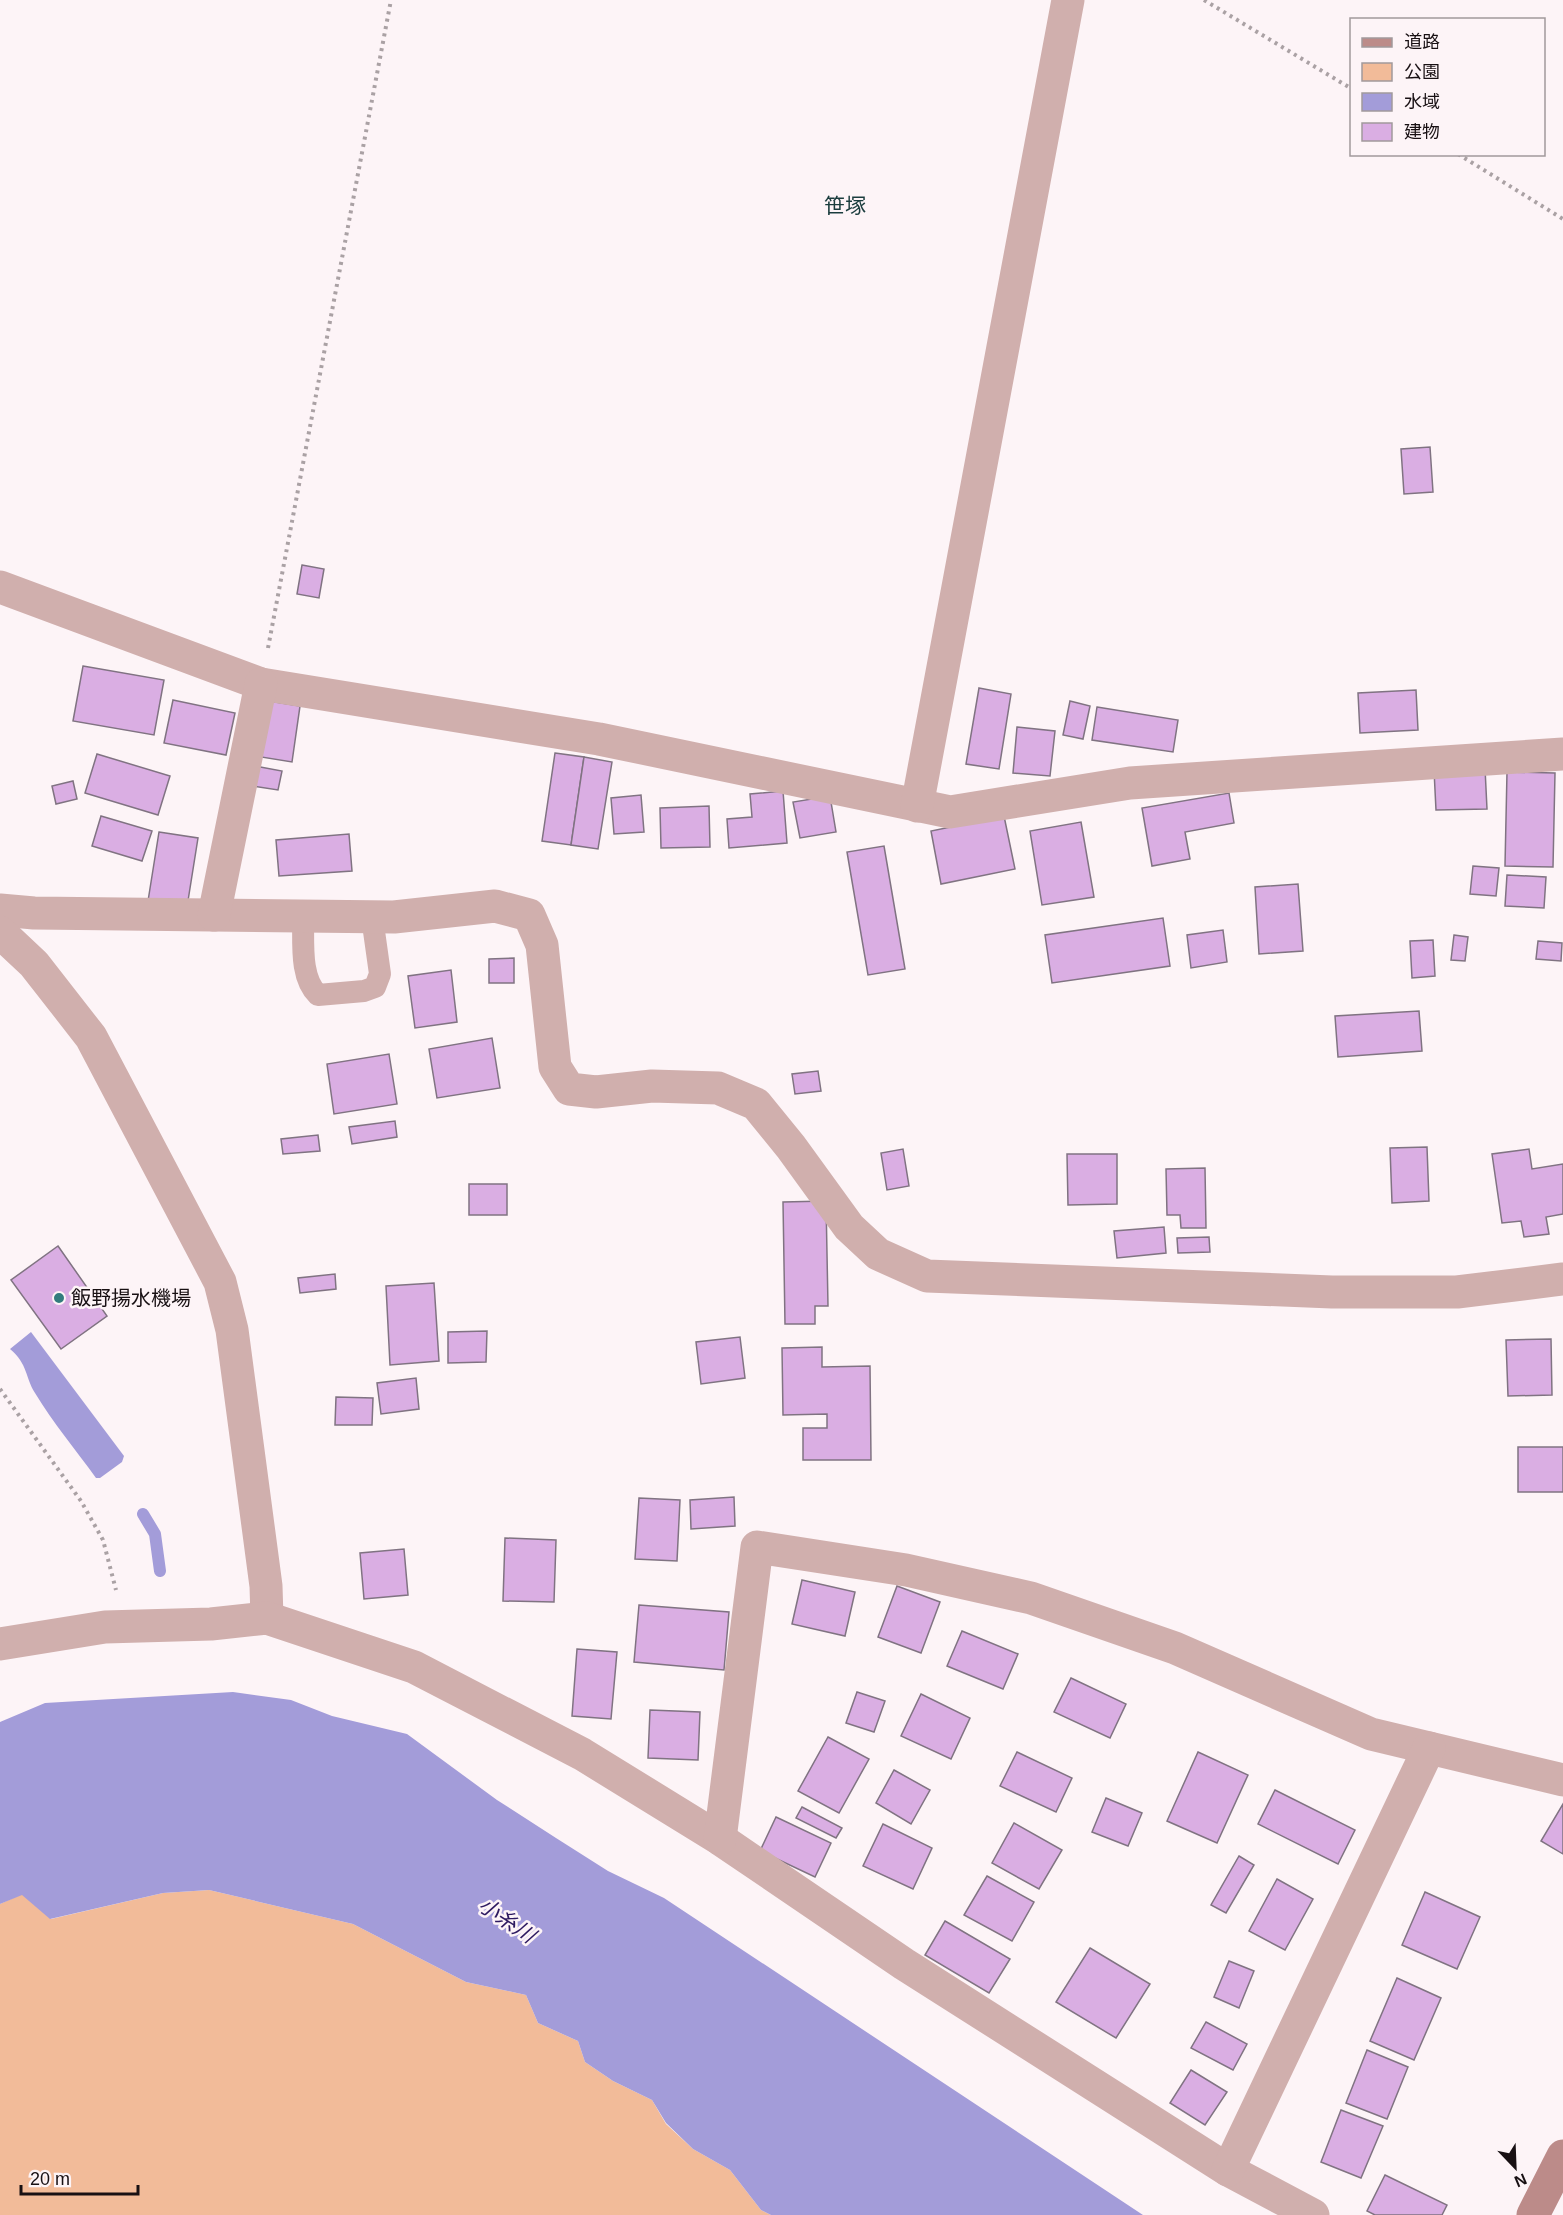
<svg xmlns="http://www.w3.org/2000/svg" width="1563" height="2215" font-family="Arial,'Noto Sans JP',sans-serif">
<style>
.green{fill:#f2bb99}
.water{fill:#a39cd9}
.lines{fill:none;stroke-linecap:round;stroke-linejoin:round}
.stream{stroke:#a39cd9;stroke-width:12}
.building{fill:#daaee3;stroke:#807382;stroke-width:1.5}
.path{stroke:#aaa1a4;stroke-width:4;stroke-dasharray:3 4.5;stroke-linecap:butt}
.lane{stroke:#d0afad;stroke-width:22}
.street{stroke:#d0afad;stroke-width:33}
.secondary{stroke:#bc8b89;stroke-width:33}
.poi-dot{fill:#337c7e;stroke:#fdf4f7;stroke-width:2}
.labels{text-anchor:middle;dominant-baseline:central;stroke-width:5;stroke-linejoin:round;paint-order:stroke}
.poi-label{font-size:20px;fill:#181013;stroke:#fdf4f7;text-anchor:start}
.neighbourhood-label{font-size:21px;fill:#1a3c3d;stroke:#fdf4f7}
.water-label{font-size:21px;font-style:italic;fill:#2d1960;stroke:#fdf4f7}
</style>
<rect width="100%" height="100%" fill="#fdf4f7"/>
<polygon class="green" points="209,1890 353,1924 466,1982 526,1995 538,2023 578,2041 585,2062 613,2081 652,2100 666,2124 693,2149 730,2170 761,2210 771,2215 0,2215 0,1904 22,1894 51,1919 163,1893"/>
<g class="water">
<path d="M 31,1332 L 124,1456 L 122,1462 L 100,1478 L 96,1478 C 76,1450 53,1423 35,1393 C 25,1377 28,1364 10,1349 Z"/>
<polygon points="233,1692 291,1700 332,1716 407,1734 497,1800 556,1838 608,1871 664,1898 1143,2215 771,2215 761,2210 730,2170 693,2149 666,2123 652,2100 613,2081 585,2062 578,2041 538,2023 526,1995 466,1982 353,1924 209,1890 163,1893 50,1919 22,1895 0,1904 0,1722 45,1703"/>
</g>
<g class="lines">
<polyline class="stream" points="143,1514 155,1534 160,1571"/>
</g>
<g class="building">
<polygon points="1430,447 1433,492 1404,494 1401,449"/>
<polygon points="302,565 324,569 319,598 297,594"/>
<polygon points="83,666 164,680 154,735 73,721"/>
<polygon points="979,688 1011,694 999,769 966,764"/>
<polygon points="1416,690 1418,730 1360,733 1358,693"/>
<polygon points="173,700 235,713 226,755 164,743"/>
<polygon points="269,701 300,706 292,762 261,757"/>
<polygon points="1070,701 1090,706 1083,739 1063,735"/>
<polygon points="1097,707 1178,720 1173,752 1092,740"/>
<polygon points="1017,727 1055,731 1050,776 1013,773"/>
<polygon points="555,753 584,757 571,845 542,841"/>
<polygon points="97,754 170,776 158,815 85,793"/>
<polygon points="584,757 612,762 598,849 571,845"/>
<polygon points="255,766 282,771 278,790 252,786"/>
<polygon points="1485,768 1487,809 1436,810 1434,770"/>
<polygon points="1507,772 1555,773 1553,867 1505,866"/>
<polygon points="73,781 77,799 56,804 52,786"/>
<polygon points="783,791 787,843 729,848 727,819 752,817 750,794"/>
<polygon points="1229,793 1234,823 1185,832 1190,859 1152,866 1142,808"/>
<polygon points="641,795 644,832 614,834 611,798"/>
<polygon points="830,796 836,832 800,838 793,802"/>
<polygon points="709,806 710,847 661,848 660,808"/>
<polygon points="101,816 152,831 142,861 92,846"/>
<polygon points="1004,816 1015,869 941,884 931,831"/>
<polygon points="1081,822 1094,897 1042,905 1030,831"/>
<polygon points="159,832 198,838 187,907 148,901"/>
<polygon points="349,834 352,871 279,876 276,840"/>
<polygon points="884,846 905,969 868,975 847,852"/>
<polygon points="1473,866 1499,868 1496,896 1470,894"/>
<polygon points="1507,875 1546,877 1544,908 1505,906"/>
<polygon points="1298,884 1303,951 1259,954 1255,887"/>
<polygon points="1163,918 1170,966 1052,983 1045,935"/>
<polygon points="1223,930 1227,962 1191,968 1187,935"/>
<polygon points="1454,935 1468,937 1465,961 1451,960"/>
<polygon points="1433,940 1435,976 1412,978 1410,941"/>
<polygon points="1538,941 1562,943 1561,961 1536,959"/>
<polygon points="514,958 514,983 489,983 489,959"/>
<polygon points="451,970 457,1022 415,1028 408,976"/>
<polygon points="1419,1011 1422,1051 1338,1057 1335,1016"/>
<polygon points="492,1038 500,1088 437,1098 429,1049"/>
<polygon points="389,1054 397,1104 334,1114 327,1064"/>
<polygon points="818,1071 821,1091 795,1094 792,1074"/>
<polygon points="395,1121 397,1137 352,1144 349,1127"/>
<polygon points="318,1135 320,1151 283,1154 281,1139"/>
<polygon points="1427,1147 1429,1201 1392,1203 1390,1148"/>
<polygon points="903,1149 909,1186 887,1190 881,1153"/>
<polygon points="1529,1149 1532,1169 1563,1164 1563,1214 1546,1217 1549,1234 1524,1237 1521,1221 1502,1223 1492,1154"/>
<polygon points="1067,1154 1117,1154 1117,1204 1068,1205"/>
<polygon points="1205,1168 1206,1228 1181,1228 1180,1215 1167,1215 1166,1169"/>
<rect x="469" y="1184" width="38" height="31"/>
<polygon points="826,1201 828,1306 815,1306 815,1324 785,1324 783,1202"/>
<polygon points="1164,1227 1166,1253 1117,1258 1114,1231"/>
<polygon points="1209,1237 1210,1252 1178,1253 1177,1238"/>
<polygon points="58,1246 107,1316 61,1349 11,1280"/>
<polygon points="335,1274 336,1289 300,1293 298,1278"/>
<polygon points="434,1283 439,1361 390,1365 386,1286"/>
<polygon points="487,1331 486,1362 448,1363 448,1332"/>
<polygon points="740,1337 745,1378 701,1384 696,1342"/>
<polygon points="1551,1339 1552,1395 1508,1396 1506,1340"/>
<polygon points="822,1347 822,1367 870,1366 871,1460 803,1460 803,1428 827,1428 827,1414 783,1415 782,1348"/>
<polygon points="416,1378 419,1409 381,1414 377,1383"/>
<polygon points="336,1397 373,1398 372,1425 335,1425"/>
<rect x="1518" y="1447" width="45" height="45"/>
<polygon points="734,1497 735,1526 691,1529 690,1500"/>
<polygon points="639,1498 680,1500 677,1561 635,1559"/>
<polygon points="505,1538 556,1540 554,1602 503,1601"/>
<polygon points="404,1549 408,1595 364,1599 360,1553"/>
<polygon points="802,1580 855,1592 845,1636 792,1624"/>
<polygon points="897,1586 940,1602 921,1653 878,1637"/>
<polygon points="639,1605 729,1612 724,1670 634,1662"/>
<polygon points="962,1631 1018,1654 1003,1689 947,1666"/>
<polygon points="577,1649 617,1652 611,1719 572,1716"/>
<polygon points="1071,1678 1126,1704 1110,1738 1054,1712"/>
<polygon points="857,1692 885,1701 874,1732 846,1723"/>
<polygon points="921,1694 970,1718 951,1759 901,1736"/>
<polygon points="650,1710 700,1712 698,1760 648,1758"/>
<polygon points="828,1737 869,1759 839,1813 798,1791"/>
<polygon points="1017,1752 1072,1778 1056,1812 1000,1786"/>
<polygon points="1198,1752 1248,1775 1217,1843 1167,1821"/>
<polygon points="894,1770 930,1790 911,1824 876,1803"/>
<polygon points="1275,1790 1355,1830 1338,1864 1258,1824"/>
<polygon points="1106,1798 1142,1813 1128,1846 1092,1832"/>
<polygon points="1563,1804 1563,1854 1541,1841"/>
<polygon points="802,1807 842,1828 836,1838 796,1818"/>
<polygon points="776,1817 831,1843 815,1877 760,1851"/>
<polygon points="1014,1823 1062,1850 1039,1889 992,1863"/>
<polygon points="883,1824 932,1848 913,1889 863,1866"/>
<polygon points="1239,1856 1254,1865 1226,1913 1211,1905"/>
<polygon points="987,1876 1034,1902 1012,1941 964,1915"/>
<polygon points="1277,1879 1313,1899 1285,1950 1249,1931"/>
<polygon points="1425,1892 1480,1917 1457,1969 1402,1945"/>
<polygon points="945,1921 1010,1959 989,1993 925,1955"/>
<polygon points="1090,1948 1150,1984 1116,2038 1056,2002"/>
<polygon points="1229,1961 1254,1971 1239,2008 1214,1997"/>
<polygon points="1397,1978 1441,1998 1414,2060 1370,2041"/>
<polygon points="1206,2022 1247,2044 1233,2070 1191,2048"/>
<polygon points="1367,2050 1408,2067 1387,2119 1346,2103"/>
<polygon points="1191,2070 1227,2092 1205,2125 1170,2103"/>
<polygon points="1341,2110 1383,2126 1361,2178 1321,2162"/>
<polygon points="1385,2175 1447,2205 1442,2215 1375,2215 1367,2211"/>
</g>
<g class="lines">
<g class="path">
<polyline points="1204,0 1352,89"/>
<polyline points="1458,154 1563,219"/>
<polyline points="268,648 391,0"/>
<polyline points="0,1389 81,1501 103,1540 116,1590"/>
</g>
<path class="lane" d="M 303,916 C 304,940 299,977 318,995 L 364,991 L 375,987 L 380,974 L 372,917"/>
<g class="street">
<polyline points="0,587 261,684 599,739 950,812 1130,783 1563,754"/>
<polyline points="917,806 1068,0"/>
<polyline points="0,910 34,913 394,917 495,906 529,915 542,945 555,1067 569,1089 596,1092 652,1086 718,1088 756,1104 791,1147 849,1227 878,1254 927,1276 1332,1292 1457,1292 1563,1279"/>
<polyline points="214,915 261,684"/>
<polyline points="0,932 34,964 91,1037 220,1282 232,1330 266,1586 267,1618"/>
<polyline points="0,1644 105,1627 211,1624 267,1618 414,1667 582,1754 720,1839 904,1964 1228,2170 1313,2215"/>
<polyline points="720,1839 757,1547 906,1570 1031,1598 1175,1648 1371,1734 1563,1780"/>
<polyline points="1228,2170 1429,1748"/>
</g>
<polyline class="secondary" points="1533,2215 1563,2156"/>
</g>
<circle class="poi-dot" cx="59" cy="1298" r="6"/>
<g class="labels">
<g class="poi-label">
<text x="71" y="1298">飯野揚水機場</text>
</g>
<g class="neighbourhood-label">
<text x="845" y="205">笹塚</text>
</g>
<g class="water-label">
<text transform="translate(507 1920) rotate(34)">小糸川</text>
</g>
</g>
<rect x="1350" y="18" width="195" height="138" fill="#fdf4f7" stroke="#a1999c" stroke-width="1.5"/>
<rect x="1362" y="38" width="30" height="9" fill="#bc8b89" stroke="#a1999c" stroke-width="1.5"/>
<text x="1404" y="48" font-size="18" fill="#181013">道路</text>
<rect x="1362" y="63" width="30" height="18" fill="#f2bb99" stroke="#a1999c" stroke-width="1.5"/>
<text x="1404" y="78" font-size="18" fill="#181013">公園</text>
<rect x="1362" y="93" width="30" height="18" fill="#a39cd9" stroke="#a1999c" stroke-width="1.5"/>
<text x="1404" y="108" font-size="18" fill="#181013">水域</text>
<rect x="1362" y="123" width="30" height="18" fill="#daaee3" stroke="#a1999c" stroke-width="1.5"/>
<text x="1404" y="138" font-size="18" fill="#181013">建物</text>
<g transform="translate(1515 2167) rotate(157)" stroke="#fdf4f7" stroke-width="4.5" paint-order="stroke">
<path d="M0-4.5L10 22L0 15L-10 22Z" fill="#181013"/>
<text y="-9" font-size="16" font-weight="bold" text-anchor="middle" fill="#181013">N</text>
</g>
<path d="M21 2185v9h117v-9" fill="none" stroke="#181013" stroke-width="3"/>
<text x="30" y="2185" font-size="18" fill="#181013" stroke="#fdf4f7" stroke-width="4.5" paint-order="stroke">20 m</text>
</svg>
